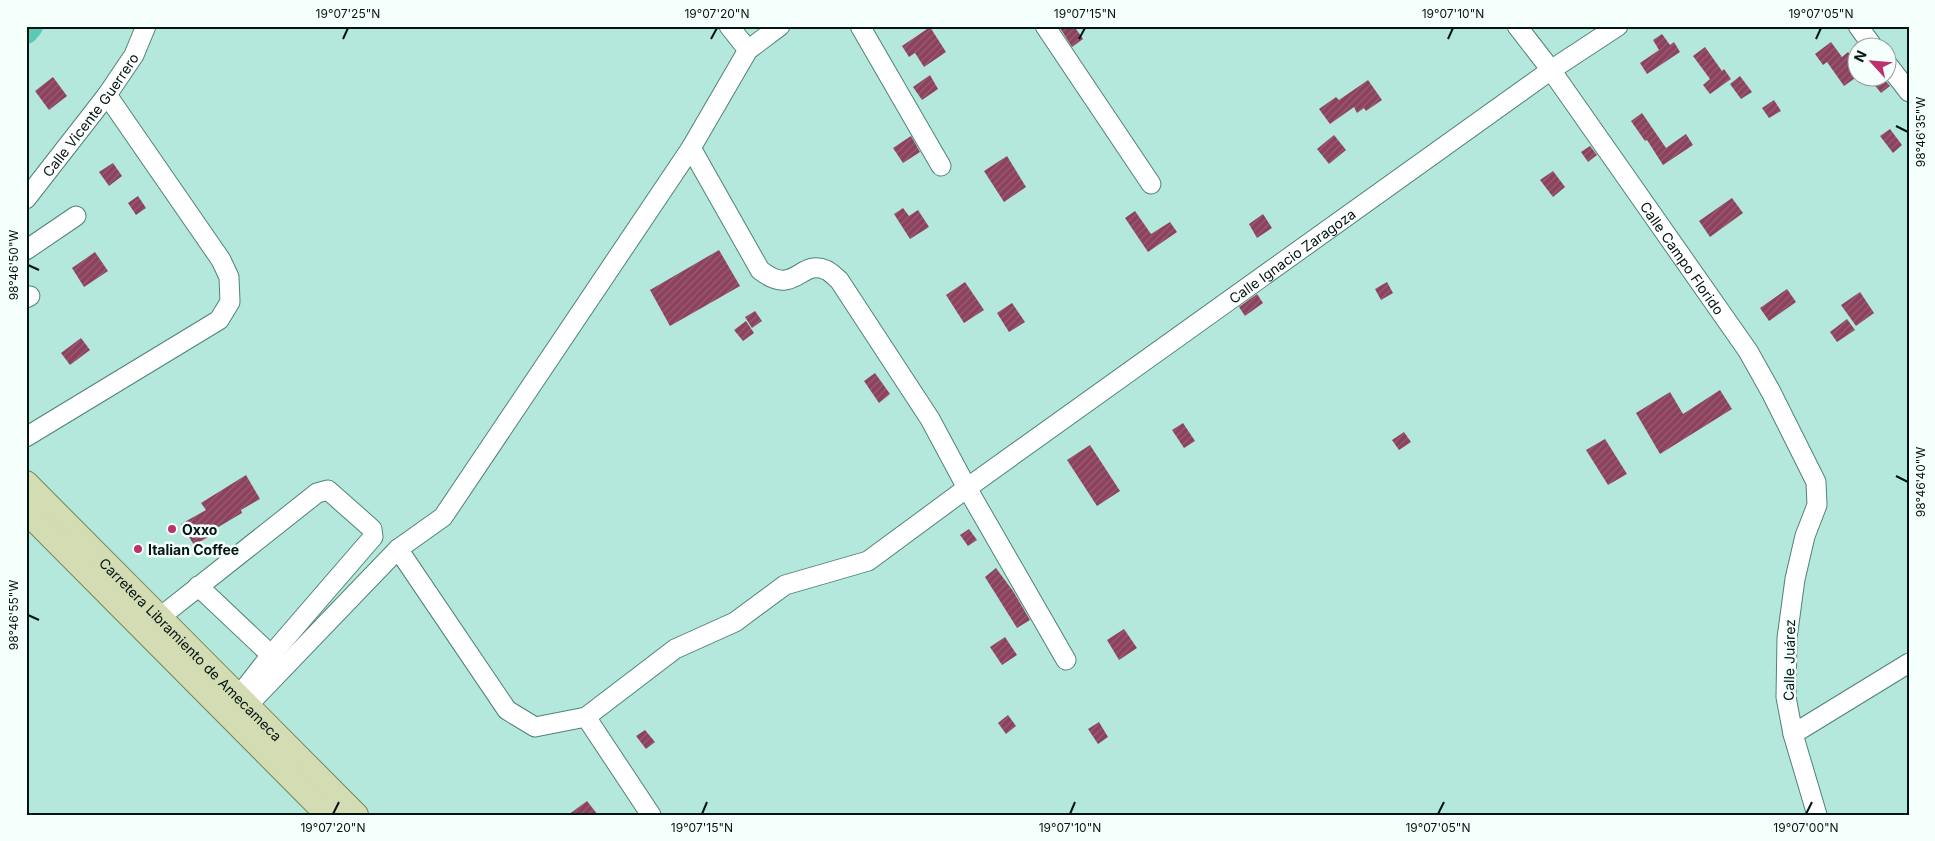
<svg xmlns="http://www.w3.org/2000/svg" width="1935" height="841" font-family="Inter,sans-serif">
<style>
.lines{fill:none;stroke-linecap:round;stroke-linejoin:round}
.river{stroke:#59cab5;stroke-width:26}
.building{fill:url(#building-hatch)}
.minor-casing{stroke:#518277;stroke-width:21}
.major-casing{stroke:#778758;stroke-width:26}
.minor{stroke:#fff;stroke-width:19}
.major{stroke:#d3dcb2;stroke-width:24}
.ticks{fill:none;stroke:#031512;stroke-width:2}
.poi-dot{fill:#bb326d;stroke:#f5fffc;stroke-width:2}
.labels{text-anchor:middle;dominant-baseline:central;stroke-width:5;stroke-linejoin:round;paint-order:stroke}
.street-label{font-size:14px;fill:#031512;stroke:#f5fffc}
.poi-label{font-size:14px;font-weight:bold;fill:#031512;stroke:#f5fffc;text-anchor:start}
.neatline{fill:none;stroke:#031512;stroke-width:2}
.ticks-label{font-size:12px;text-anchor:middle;fill:#031512}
</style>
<defs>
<pattern id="building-hatch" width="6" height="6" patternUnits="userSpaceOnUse" patternTransform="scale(1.25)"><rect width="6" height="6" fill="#8d415d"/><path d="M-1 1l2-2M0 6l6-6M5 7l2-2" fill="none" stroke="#965f74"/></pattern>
</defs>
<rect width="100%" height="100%" fill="#b4e8dc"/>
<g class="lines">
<polyline class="river" points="26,31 30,26"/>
</g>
<g class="building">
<polygon points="1063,26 1074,26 1083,39 1072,47 1060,28"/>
<polygon points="930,27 946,52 924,67 915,53 909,57 902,46"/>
<polygon points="1662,34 1670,45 1674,42 1680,52 1647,74 1640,63 1659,50 1653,40"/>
<polygon points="1831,42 1842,57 1848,52 1858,66 1858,76 1844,86 1827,62 1823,65 1815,54"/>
<polygon points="1705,47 1722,71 1724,69 1731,79 1710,94 1703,85 1710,79 1693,56"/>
<polygon points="930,75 938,89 922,100 913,87"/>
<polygon points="1740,76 1752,92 1741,99 1730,84"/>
<polygon points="53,77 67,96 49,110 35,91"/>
<polygon points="1869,78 1883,78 1890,86 1881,93"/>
<polygon points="1368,80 1382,100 1366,111 1364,108 1357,113 1354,107 1330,124 1319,109 1336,97 1339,100"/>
<polygon points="1774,100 1781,111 1769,118 1762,108"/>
<polygon points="1642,113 1666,148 1686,134 1693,145 1663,165 1647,140 1645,141 1631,121"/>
<polygon points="1890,129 1902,145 1893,153 1880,136"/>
<polygon points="1334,135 1346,150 1329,164 1317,149"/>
<polygon points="911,136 920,152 903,163 893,148"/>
<polygon points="1590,146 1597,155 1588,162 1581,152"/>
<polygon points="1007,156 1026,187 1004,202 984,171"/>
<polygon points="113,163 122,176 109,186 99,172"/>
<polygon points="1553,171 1565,187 1553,197 1540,180"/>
<polygon points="138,196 146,208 136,215 128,203"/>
<polygon points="1732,198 1743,213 1710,237 1699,221"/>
<polygon points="903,208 909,216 918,210 929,227 910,239 894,214"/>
<polygon points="1135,211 1151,234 1170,222 1177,232 1148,252 1125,218"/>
<polygon points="1263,214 1272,228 1257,238 1249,224"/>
<polygon points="719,250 740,286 670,326 650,290"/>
<polygon points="95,252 108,271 84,287 72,268"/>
<polygon points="965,282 984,310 964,323 946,295"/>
<polygon points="1387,282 1393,293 1381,300 1375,289"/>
<polygon points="1787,289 1796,302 1769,321 1760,308"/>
<polygon points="1860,292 1874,313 1856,326 1841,305"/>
<polygon points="1257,294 1263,303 1245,316 1239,307"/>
<polygon points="1012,303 1025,322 1009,332 997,313"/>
<polygon points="755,311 762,321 752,328 745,317"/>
<polygon points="1847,319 1855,330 1837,342 1830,332"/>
<polygon points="746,321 754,333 743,341 734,330"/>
<polygon points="81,338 90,350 70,365 61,353"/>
<polygon points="875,373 890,394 879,403 864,381"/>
<polygon points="1720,390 1732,409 1660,454 1636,413 1670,392 1683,414"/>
<polygon points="1183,423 1195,441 1184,448 1172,430"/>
<polygon points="1404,432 1411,442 1399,450 1392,440"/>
<polygon points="1605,439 1627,474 1608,485 1586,450"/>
<polygon points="1090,445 1120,491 1097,506 1067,460"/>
<polygon points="246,475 260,499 241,510 242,513 210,532 212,535 194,545 181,524 206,510 201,503"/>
<polygon points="969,529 977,540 968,546 960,535"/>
<polygon points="996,568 1013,591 1030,620 1017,628 985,577"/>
<polygon points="1124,629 1137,648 1119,660 1107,640"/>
<polygon points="1005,637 1017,655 1002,665 990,647"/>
<polygon points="1008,715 1016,726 1006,734 998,723"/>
<polygon points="1099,722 1108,737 1098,744 1088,729"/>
<polygon points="645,730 655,742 646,749 636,736"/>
<polygon points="587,801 598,815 568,815"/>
</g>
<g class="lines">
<defs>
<g id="minor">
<polyline points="729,26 748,50"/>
<polyline points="860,26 941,166"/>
<polyline points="1045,26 1151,184"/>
<path id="s1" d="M 1517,26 L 1551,70 L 1748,351 L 1771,392 L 1816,482 L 1817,505 L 1805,536 L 1795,579 L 1787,638 L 1786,697 L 1793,734 L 1817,815"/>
<polyline points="1858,26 1874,48"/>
<polyline points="1888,65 1909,92"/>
<path d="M 691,148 L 760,270 C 795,298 800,258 826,270 C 831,272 835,277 839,280 L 930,419 L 967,488 L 1066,660"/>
<path id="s2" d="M 26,199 L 107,95 L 134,55 L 146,26"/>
<polyline points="26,250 76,216"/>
<polyline points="26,298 30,296"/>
<polyline points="26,437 219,320 230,302 229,277 221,260 107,95"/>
<path id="s3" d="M 398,549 L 507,710 L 535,727 L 586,717 L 675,649 L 735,622 L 785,585 L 868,561 L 967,488 L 1551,70 L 1618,26"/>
<polyline points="198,586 271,655"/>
<polyline points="159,618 317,493 328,490 372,529 373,537 271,655 238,697"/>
<polyline points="247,706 398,549 443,517 691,148 748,50 780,26"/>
<polyline points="586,717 651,815"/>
<polyline points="1793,734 1909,663"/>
</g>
<g id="major">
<path id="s4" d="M 26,483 L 356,815"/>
<polyline points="26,511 328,815"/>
</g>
</defs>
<use href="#minor" class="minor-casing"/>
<use href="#major" class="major-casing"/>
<use href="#minor" class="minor"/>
<use href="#major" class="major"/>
</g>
<path class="ticks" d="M 343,39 L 348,28M 711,39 L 717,28M 1079,39 L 1085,28M 1448,39 L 1453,28M 1816,39 L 1821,28M 1896,126 L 1908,132M 28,265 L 39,270M 1896,476 L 1908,482M 28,615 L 39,620M 333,814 L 339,802M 702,814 L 707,802M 1070,814 L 1075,802M 1438,814 L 1444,802M 1806,814 L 1812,802"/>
<g class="poi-dot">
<circle cx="172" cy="529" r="5"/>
<circle cx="138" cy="549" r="5"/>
</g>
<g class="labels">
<g class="street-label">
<text stroke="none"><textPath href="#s2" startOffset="106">Calle Vicente Guerrero</textPath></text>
<text stroke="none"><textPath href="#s3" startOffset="1128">Calle Ignacio Zaragoza</textPath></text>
<text stroke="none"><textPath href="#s1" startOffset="285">Calle Campo Florido</textPath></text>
<text stroke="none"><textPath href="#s4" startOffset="234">Carretera Libramiento de Amecameca</textPath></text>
<text transform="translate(1789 660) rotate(-89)">Calle Juárez</text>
</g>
<g class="poi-label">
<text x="182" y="529">Oxxo</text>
<text x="148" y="549">Italian Coffee</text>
</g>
</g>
<rect width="1935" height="841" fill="none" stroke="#f5fffc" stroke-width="55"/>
<g transform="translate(1872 62) rotate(296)"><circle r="24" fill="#f5fffc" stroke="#94a19e"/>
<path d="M0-4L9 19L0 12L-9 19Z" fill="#bb326d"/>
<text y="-8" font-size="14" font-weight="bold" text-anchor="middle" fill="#031512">N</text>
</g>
<rect x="28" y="28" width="1880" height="786" class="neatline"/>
<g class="ticks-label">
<text x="348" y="18">19°07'25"N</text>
<text x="717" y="18">19°07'20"N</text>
<text x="1085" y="18">19°07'15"N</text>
<text x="1453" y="18">19°07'10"N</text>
<text x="1821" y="18">19°07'05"N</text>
<text transform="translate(1921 132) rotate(-90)" y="4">98°46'35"W</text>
<text transform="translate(14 265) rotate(-90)" y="4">98°46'50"W</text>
<text transform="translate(1921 482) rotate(-90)" y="4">98°46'40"W</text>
<text transform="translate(14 615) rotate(-90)" y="4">98°46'55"W</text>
<text x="333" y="832">19°07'20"N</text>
<text x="702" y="832">19°07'15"N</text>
<text x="1070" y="832">19°07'10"N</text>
<text x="1438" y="832">19°07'05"N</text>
<text x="1806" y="832">19°07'00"N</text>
</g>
</svg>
